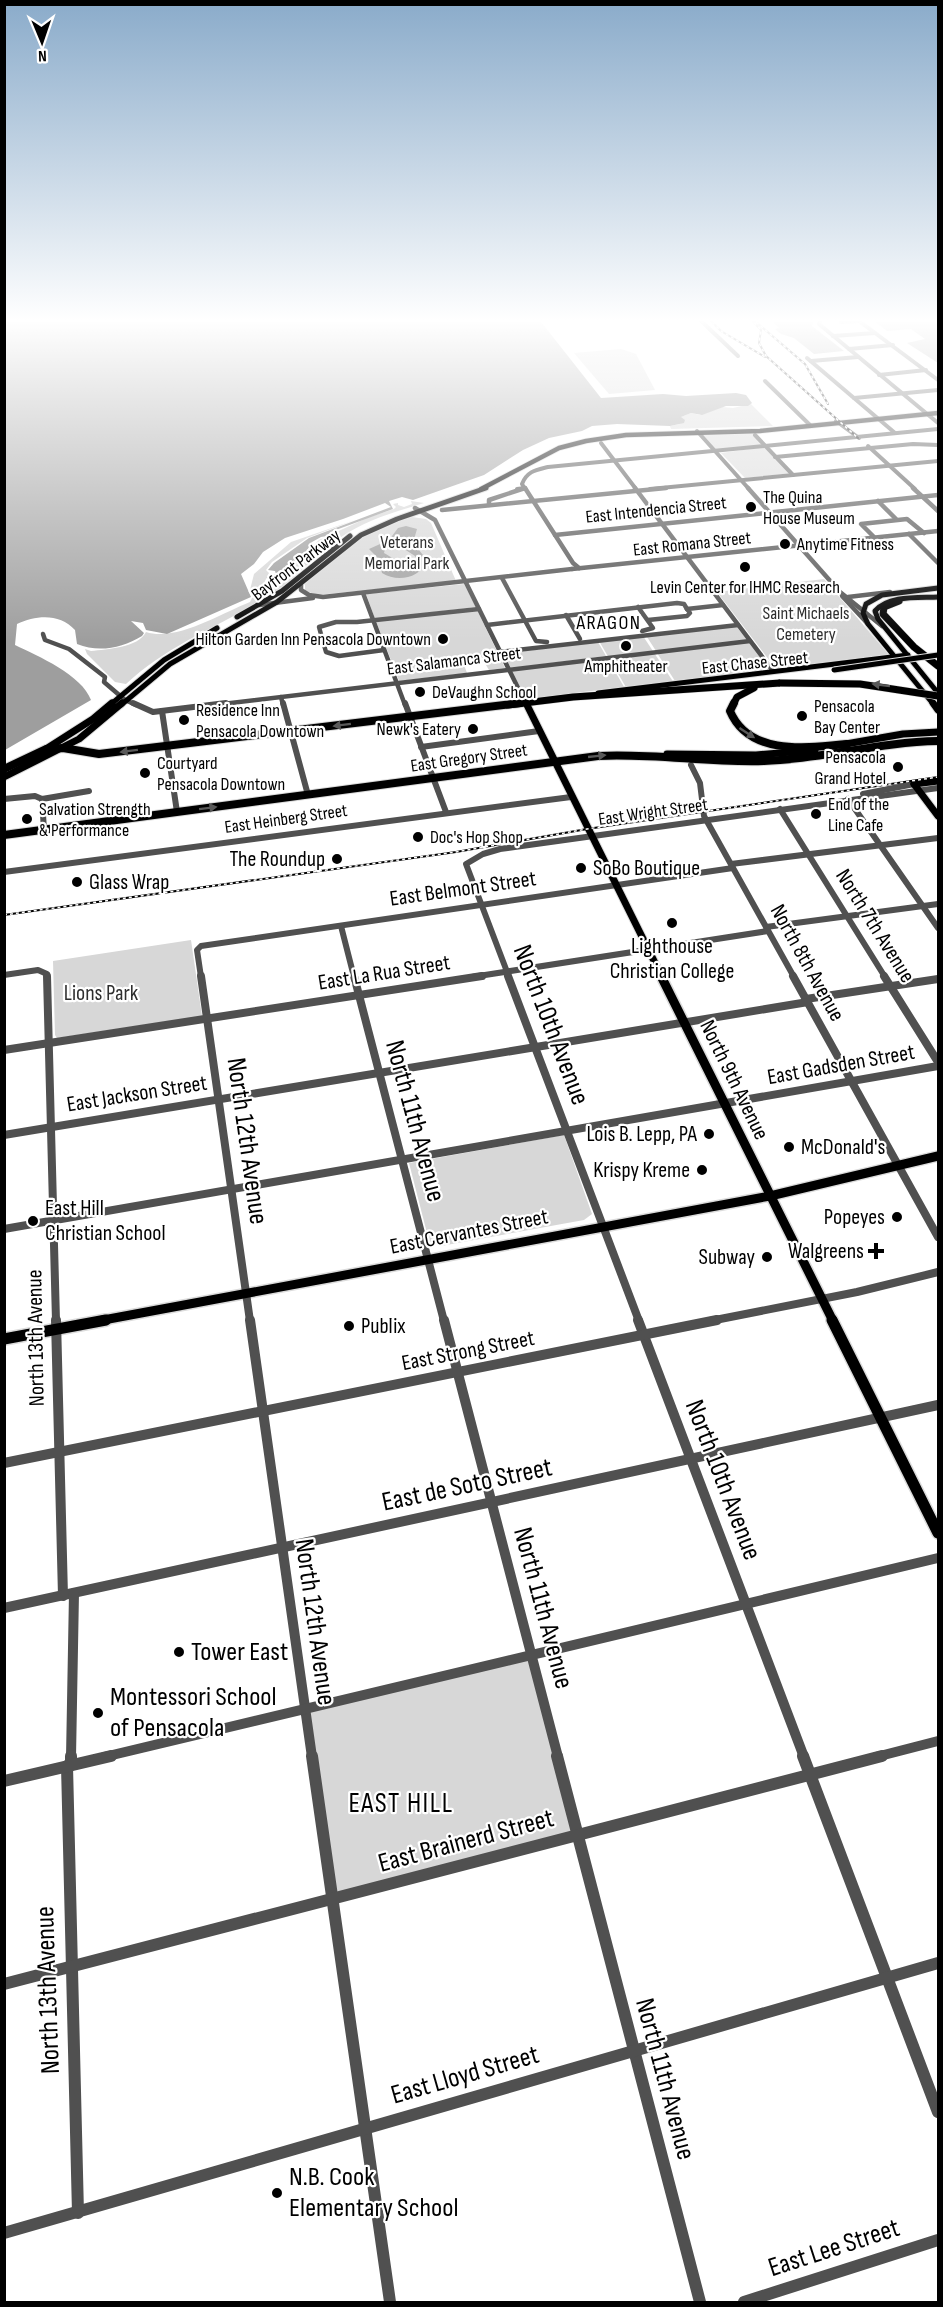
<svg xmlns="http://www.w3.org/2000/svg" width="943" height="2307" font-family="'Sofia Sans Condensed',sans-serif">
<style>
.green{fill:#d7d7d7}
.water{fill:#9e9e9e;fill-rule:evenodd}
.lines{fill:none;stroke-linecap:round;stroke-linejoin:round}
.major-far4-casing{stroke:#dbdbdb;stroke-width:6}
.major-far3-casing{stroke:#dbdbdb;stroke-width:7}
.major-far2-casing{stroke:#dbdbdb;stroke-width:9}
.major-far1-casing{stroke:#dbdbdb;stroke-width:12}
.major-casing{stroke:#dbdbdb;stroke-width:14}
.highway-far1-casing{stroke:#dbdbdb;stroke-width:8}
.highway-casing{stroke:#dbdbdb;stroke-width:10}
.minor-far5{stroke:#505050;stroke-width:4}
.minor-far4{stroke:#505050;stroke-width:4.5}
.minor-far3{stroke:#505050;stroke-width:6}
.minor-far2{stroke:#505050;stroke-width:8}
.minor-far1{stroke:#505050;stroke-width:10}
.minor{stroke:#505050;stroke-width:12}
.major-far4{stroke:#000;stroke-width:4.5}
.major-far3{stroke:#000;stroke-width:5}
.major-far2{stroke:#000;stroke-width:7}
.major-far1{stroke:#000;stroke-width:9}
.major{stroke:#000;stroke-width:11}
.highway-far1{stroke:#000;stroke-width:7}
.highway{stroke:#000;stroke-width:8}
.rail-casing{stroke:#000;stroke-width:2}
.rail{stroke:#fff;stroke-width:1.5;stroke-dasharray:3;stroke-linecap:butt}
.major-bridge-casing{stroke:#dbdbdb;stroke-width:7;stroke-linecap:butt}
.highway-bridge-casing{stroke:#dbdbdb;stroke-width:8;stroke-linecap:butt}
.major-bridge{stroke:#000;stroke-width:5}
.highway-bridge{stroke:#000;stroke-width:7}
.oneway{fill:#595959}
.poi-dot{fill:#000;stroke:#fff;stroke-width:2}
.labels{text-anchor:middle;dominant-baseline:central;stroke-width:4.5;stroke-linejoin:round;paint-order:stroke}
.far-poi-label{font-size:18px;fill:#000;stroke:#fff;text-anchor:start}
.far-street-label{font-size:18px;fill:#000;stroke:#fff}
.far-park-label{font-size:18px;fill:#2e2e2e;stroke:#fff}
.far-neighbourhood-label{font-size:20px;letter-spacing:1.5px;fill:#000;stroke:#fff}
.poi-label{font-size:22px;fill:#000;stroke:#fff;text-anchor:end}
.street-label{font-size:22px;fill:#000;stroke:#fff}
.park-label{font-size:22px;fill:#2e2e2e;stroke:#fff}
.near-street-label{font-size:27px;fill:#000;stroke:#fff}
.near-poi-label{font-size:27px;fill:#000;stroke:#fff;text-anchor:start}
.near-neighbourhood-label{font-size:28px;letter-spacing:1.5px;fill:#000;stroke:#fff}
</style>
<rect width="100%" height="100%" fill="#fff"/>
<g class="green">
<polygon points="621,349 636,354 655,390 609,394 574,353"/>
<polygon points="751,404 773,426 671,429 670,426 680,424 681,417 691,413 700,415 722,407 733,408"/>
<polygon points="752,433 763,446 716,450 702,435"/>
<polygon points="764,447 768,448 792,473 745,478 721,453"/>
<path d="M 411,501 L 424,503 C 395,512 365,520 340,538 C 316,554 297,577 273,593 C 225,624 168,644 126,684 L 115,682 L 87,654 L 85,649 L 91,651 C 107,649 138,648 146,632 C 176,642 222,613 250,602 L 252,598 L 263,596 L 251,593 L 250,590 L 254,574 L 291,542 L 355,520 L 307,538 L 272,562 L 266,570 L 269,573 L 263,585 L 267,587 L 282,575 L 291,571 L 291,567 L 319,540 L 367,518 L 394,509 L 396,507 L 393,504 L 398,503 L 398,505 L 404,507 L 412,504 Z"/>
<path d="M 412,517 L 426,519 L 431,523 L 456,581 L 318,595 L 305,591 L 305,584 C 335,558 370,522 412,517 Z"/>
<polygon points="824,579 889,655 776,669 717,592"/>
<polygon points="464,584 476,607 375,619 366,594"/>
<polygon points="477,610 505,668 489,670 480,655 461,657 467,673 399,681 376,621"/>
<polygon points="736,626 747,640 656,651 647,637"/>
<polygon points="643,636 674,683 627,689 599,641"/>
<polygon points="598,642 606,656 511,668 503,654"/>
<polygon points="749,642 770,670 675,681 657,653"/>
<polygon points="608,659 624,687 526,699 512,671"/>
<polygon points="191,940 202,1016 57,1038 55,1035 53,961"/>
<polygon points="564,1135 592,1214 584,1220 441,1246 429,1241 409,1163"/>
<polygon points="532,1655 579,1835 332,1899 305,1710"/>
</g>
<g class="water">
<path d="M 5,318 L 538,318 L 601,398 L 663,394 L 686,396 L 736,393 L 746,395 L 752,403 L 748,406 L 726,406 L 702,415 L 691,413 L 681,417 L 685,420 L 684,423 L 670,426 L 617,424 L 592,426 L 582,431 L 549,438 L 523,450 L 484,475 L 413,500 L 402,497 L 389,501 L 393,509 L 333,531 L 327,536 L 321,537 L 312,542 L 306,552 L 296,557 L 297,560 L 289,564 L 290,570 L 274,579 L 266,578 L 276,574 L 275,571 L 268,570 L 274,563 L 309,538 L 391,507 L 385,503 L 343,519 L 285,538 L 263,552 L 254,564 L 241,574 L 251,597 L 167,634 L 146,630 L 143,623 L 131,621 L 144,633 L 142,636 C 122,648 99,653 77,644 L 75,630 C 60,613 36,615 17,624 L 15,645 C 38,656 82,675 91,700 L 5,750 Z"/>
<polygon points="769,318 816,318 812,326 844,351 814,354 794,338 781,334 775,329 779,328"/>
<polygon points="870,318 930,318 938,324 938,363 907,343 925,339 911,329 887,331"/>
<path d="M 406,526 L 417,529 L 413,543 L 428,561 C 419,578 398,583 382,573 L 379,559 L 369,549 L 389,540 L 398,528 ZM 398,545 L 415,556 L 416,558 C 402,567 397,560 384,553 L 385,549 Z"/>
</g>
<g class="lines">
<defs>
<polyline id="major-far4" points="481,489 559,448 586,441 626,435 760,431 938,413"/>
<g id="major-far3">
<path d="M 938,597 C 918,598 889,595 875,611 L 878,619 L 938,693"/>
<polyline points="237,617 282,591 350,536"/>
<polyline points="598,693 908,655"/>
<polyline points="525,702 526,705"/>
<polyline points="110,705 164,660 217,628"/>
<polyline points="121,705 170,664 277,602 361,535 397,519 486,488"/>
<polyline points="934,705 868,624 863,613 866,604 882,595 938,588"/>
</g>
<g id="major-far2">
<polyline points="526,703 662,977"/>
<polyline points="933,703 938,710"/>
<polyline points="840,745 903,734 938,732"/>
<polyline points="46,749 93,719 112,703"/>
<polyline points="667,754 756,755 815,750"/>
<polyline points="4,777 79,739 122,703"/>
<polyline points="914,784 938,816"/>
<polyline points="914,784 938,781"/>
</g>
<g id="major-far1">
<polyline points="661,976 833,1321"/>
<polyline points="98,1321 770,1196 938,1156"/>
</g>
<g id="major">
<polyline points="832,1320 938,1533"/>
<polyline points="4,1339 106,1320"/>
</g>
<g id="highway-far1">
<polyline points="899,601 884,607 883,614 914,647 938,666"/>
<polyline points="508,705 573,697 780,683"/>
<polyline points="733,705 737,697 754,688"/>
</g>
<g id="highway">
<path d="M 734,703 L 730,711 C 749,756 806,748 847,744"/>
<polyline points="4,769 46,749 63,748 99,754 521,703"/>
<path d="M 4,835 L 598,756 C 654,753 709,763 764,761 C 823,759 879,742 938,741"/>
</g>
</defs>
<use href="#major-far4" class="major-far4-casing"/>
<use href="#major-far3" class="major-far3-casing"/>
<use href="#major-far2" class="major-far2-casing"/>
<use href="#major-far1" class="major-far1-casing"/>
<use href="#major" class="major-casing"/>
<use href="#highway-far1" class="highway-far1-casing"/>
<use href="#highway" class="highway-casing"/>
<g class="minor-far5">
<polyline points="698,318 738,356"/>
<polyline points="821,318 819,324 938,423"/>
<polyline points="855,318 938,380"/>
<polyline points="841,322 859,321"/>
<polyline points="833,336 875,333"/>
<polyline points="849,349 893,345"/>
<polyline points="807,358 895,433"/>
<polyline points="811,361 858,357"/>
<polyline points="879,375 926,370"/>
<polyline points="765,381 811,426"/>
<polyline points="854,398 938,390"/>
<polyline points="836,421 859,438"/>
<polyline points="697,431 749,489"/>
<polyline points="755,435 793,475"/>
<polyline points="601,443 636,489"/>
<polyline points="868,446 915,489"/>
<polyline points="775,457 913,444 938,445"/>
<polyline points="517,489 525,488"/>
<path d="M 525,489 L 522,484 C 527,471 536,470 548,467 L 938,429"/>
<polyline points="650,489 938,461"/>
</g>
<g class="minor-far4">
<polyline points="525,488 573,563 579,568"/>
<polyline points="635,488 773,671"/>
<polyline points="748,488 840,592 882,626"/>
<polyline points="913,488 938,511"/>
<polyline points="878,501 896,519"/>
<polyline points="489,505 489,500 525,488"/>
<polyline points="415,508 435,520 525,702"/>
<polyline points="442,510 666,488"/>
<polyline points="909,534 938,563"/>
<polyline points="555,535 938,495"/>
<polyline points="875,538 861,524 907,519 924,533"/>
<polyline points="572,569 938,531"/>
<polyline points="502,578 536,641 547,642"/>
<polyline points="301,585 301,590 309,595 323,597 572,569"/>
<polyline points="363,593 405,705"/>
<polyline points="842,596 868,624"/>
<polyline points="848,597 890,592"/>
<polyline points="259,605 313,598"/>
<polyline points="638,607 653,628 642,631"/>
<polyline points="687,609 723,605"/>
<polyline points="566,615 580,639"/>
<polyline points="648,620 687,616 690,613 687,609"/>
<polyline points="487,625 677,603 684,604 687,609"/>
<polyline points="43,634 45,640 69,649 105,677 104,682 125,700 136,705"/>
<polyline points="322,638 319,627 336,622 357,622 479,609"/>
<polyline points="324,645 326,652 339,656 384,650"/>
<polyline points="500,652 738,625"/>
<polyline points="281,697 283,705"/>
<polyline points="214,705 750,641"/>
</g>
<g class="minor-far3">
<polyline points="133,703 153,712 226,703"/>
<polyline points="283,703 308,795"/>
<polyline points="405,703 446,812"/>
<polyline points="162,711 177,812"/>
<polyline points="421,747 539,731"/>
<polyline points="691,765 700,783 704,816 794,977"/>
<polyline points="863,794 914,784"/>
<polyline points="4,799 35,796 42,799 89,791"/>
<polyline points="42,799 44,830"/>
<polyline points="848,799 938,928"/>
<polyline points="780,809 885,977"/>
<polyline points="731,864 938,838"/>
<polyline points="4,872 571,797"/>
<polyline points="341,926 354,977"/>
<polyline points="766,927 938,904"/>
<polyline points="4,975 38,970 47,974 47,977"/>
<polyline points="201,977 197,950 201,946 733,868"/>
<polyline points="472,977 768,931"/>
<polyline points="509,977 466,864 483,854 500,849 938,788"/>
</g>
<g class="minor-far2">
<polyline points="47,976 56,1321"/>
<polyline points="201,976 250,1321"/>
<polyline points="354,976 444,1321"/>
<polyline points="508,976 639,1321"/>
<polyline points="793,976 938,1237"/>
<polyline points="884,976 938,1062"/>
<polyline points="806,999 938,979"/>
<polyline points="4,1050 482,976"/>
<polyline points="4,1135 808,1002"/>
<polyline points="4,1229 938,1066"/>
<polyline points="710,1321 857,1292 938,1272"/>
</g>
<g class="minor-far1">
<polyline points="56,1320 63,1596"/>
<polyline points="250,1320 312,1757"/>
<polyline points="444,1320 558,1757"/>
<polyline points="638,1320 804,1757"/>
<polyline points="4,1463 717,1320"/>
<polyline points="4,1608 938,1405"/>
<polyline points="71,1757 74,1593"/>
<polyline points="104,1757 938,1558"/>
<polyline points="876,1757 938,1741"/>
</g>
<g class="minor">
<polyline points="312,1756 390,2302"/>
<polyline points="557,1756 700,2302"/>
<polyline points="803,1756 938,2112"/>
<polyline points="71,1765 71,1756"/>
<polyline points="67,1766 78,2213"/>
<polyline points="4,1781 111,1756"/>
<polyline points="4,1984 882,1756"/>
<polyline points="4,2233 938,1963"/>
<polyline points="744,2302 938,2240"/>
</g>
<use href="#major-far4" class="major-far4"/>
<use href="#major-far3" class="major-far3"/>
<use href="#major-far2" class="major-far2"/>
<use href="#major-far1" class="major-far1"/>
<use href="#major" class="major"/>
<use href="#highway-far1" class="highway-far1"/>
<use href="#highway" class="highway"/>
<defs>
<g id="rail">
<polyline points="708,318 721,331 765,357"/>
<polyline points="750,318 761,330 759,343 766,356 858,438"/>
<polyline points="756,322 805,364 828,404"/>
<polyline points="4,915 456,852 587,829 938,777"/>
</g>
</defs>
<use href="#rail" class="rail-casing"/>
<use href="#rail" class="rail"/>
<defs>
<polyline id="major-bridge" points="834,670 938,655"/>
<polyline id="highway-bridge" points="780,683 860,684 938,696"/>
</defs>
<use href="#major-bridge" class="major-bridge-casing"/>
<use href="#highway-bridge" class="highway-bridge-casing"/>
<use href="#major-bridge" class="major-bridge"/>
<use href="#highway-bridge" class="highway-bridge"/>
</g>
<defs><path id="oneway-solid" d="M-6-.8H1V-3.2L6.5 0L1 3.2V.8H-6Z" transform="scale(1.5)"/></defs>
<g class="oneway">
<use href="#oneway-solid" transform="translate(881 685) rotate(-173)"/>
<use href="#oneway-solid" transform="translate(342 725) rotate(173)"/>
<use href="#oneway-solid" transform="translate(747 733) rotate(33)"/>
<use href="#oneway-solid" transform="translate(129 751) rotate(173)"/>
<use href="#oneway-solid" transform="translate(597 756) rotate(-6)"/>
<use href="#oneway-solid" transform="translate(208 808) rotate(-7)"/>
</g>
<linearGradient id="sky" x2="0" y2="1"><stop stop-color="#8aabca"/><stop offset="0.5" stop-color="#fff"/><stop offset="1" stop-color="#fff" stop-opacity="0"/></linearGradient>
<rect width="943" height="641" fill="url(#sky)"/>
<g class="poi-dot">
<circle cx="751" cy="507" r="6"/>
<circle cx="785" cy="544" r="6"/>
<circle cx="745" cy="567" r="6"/>
<circle cx="443" cy="639" r="6"/>
<circle cx="626" cy="646" r="6"/>
<circle cx="420" cy="692" r="6"/>
<circle cx="802" cy="716" r="6"/>
<circle cx="184" cy="720" r="6"/>
<circle cx="473" cy="729" r="6"/>
<circle cx="898" cy="767" r="6"/>
<circle cx="145" cy="773" r="6"/>
<circle cx="816" cy="814" r="6"/>
<circle cx="27" cy="819" r="6"/>
<circle cx="418" cy="837" r="6"/>
<circle cx="337" cy="859" r="6"/>
<circle cx="581" cy="868" r="6"/>
<circle cx="77" cy="882" r="6"/>
<circle cx="672" cy="923" r="6"/>
<circle cx="709" cy="1134" r="6"/>
<circle cx="789" cy="1147" r="6"/>
<circle cx="702" cy="1170" r="6"/>
<circle cx="897" cy="1217" r="6"/>
<circle cx="33" cy="1221" r="6"/>
<path d="M873 1242h6v6h6v6h-6v6h-6v-6h-6v-6h6z"/>
<circle cx="767" cy="1257" r="6"/>
<circle cx="349" cy="1326" r="6"/>
<circle cx="179" cy="1652" r="6"/>
<circle cx="98" cy="1713" r="6"/>
<circle cx="277" cy="2193" r="6"/>
</g>
<g class="labels">
<g class="far-poi-label">
<text x="763" y="497">The Quina<tspan x="763" dy="21">House Museum</tspan></text>
<text x="797" y="544">Anytime Fitness</text>
<text x="745" y="587" text-anchor="middle">Levin Center for IHMC Research</text>
<text x="431" y="639" text-anchor="end">Hilton Garden Inn Pensacola Downtown</text>
<text x="626" y="666" text-anchor="middle">Amphitheater</text>
<text x="432" y="692">DeVaughn School</text>
<text x="814" y="706">Pensacola<tspan x="814" dy="21">Bay Center</tspan></text>
<text x="196" y="710">Residence Inn<tspan x="196" dy="21">Pensacola Downtown</tspan></text>
<text x="461" y="729" text-anchor="end">Newk's Eatery</text>
<text x="886" y="757" text-anchor="end">Pensacola<tspan x="886" dy="21">Grand Hotel</tspan></text>
<text x="157" y="763">Courtyard<tspan x="157" dy="21">Pensacola Downtown</tspan></text>
<text x="828" y="804">End of the<tspan x="828" dy="21">Line Cafe</tspan></text>
<text x="39" y="809">Salvation Strength<tspan x="39" dy="21">&amp; Performance</tspan></text>
<text x="430" y="837">Doc's Hop Shop</text>
</g>
<g class="far-street-label">
<text transform="translate(656 510) rotate(-6)">East Intendencia Street</text>
<text transform="translate(692 544) rotate(-6)">East Romana Street</text>
<text transform="translate(296 565) rotate(-37)">Bayfront Parkway</text>
<text transform="translate(454 661) rotate(-7)">East Salamanca Street</text>
<text transform="translate(755 663) rotate(-6)">East Chase Street</text>
<text transform="translate(469 758) rotate(-8)">East Gregory Street</text>
<text transform="translate(653 812) rotate(-8)">East Wright Street</text>
<text transform="translate(286 819) rotate(-8)">East Heinberg Street</text>
</g>
<g class="far-park-label">
<text x="407" y="542">Veterans<tspan x="407" dy="21">Memorial Park</tspan></text>
<text x="806" y="613">Saint Michaels<tspan x="806" dy="21">Cemetery</tspan></text>
</g>
<g class="far-neighbourhood-label">
<text x="609" y="623">ARAGON</text>
</g>
<g class="poi-label">
<text x="325" y="859">The Roundup</text>
<text x="593" y="868" text-anchor="start">SoBo Boutique</text>
<text x="89" y="882" text-anchor="start">Glass Wrap</text>
<text x="672" y="946" text-anchor="middle">Lighthouse<tspan x="672" dy="25">Christian College</tspan></text>
<text x="697" y="1134">Lois B. Lepp, PA</text>
<text x="801" y="1147" text-anchor="start">McDonald's</text>
<text x="690" y="1170">Krispy Kreme</text>
<text x="45" y="1208" text-anchor="start">East Hill<tspan x="45" dy="25">Christian School</tspan></text>
<text x="885" y="1217">Popeyes</text>
<text x="864" y="1251">Walgreens</text>
<text x="755" y="1257">Subway</text>
<text x="361" y="1326" text-anchor="start">Publix</text>
</g>
<g class="street-label">
<text transform="translate(463 889) rotate(-8)">East Belmont Street</text>
<text transform="translate(875 926) rotate(58)">North 7th Avenue</text>
<text transform="translate(807 963) rotate(61)">North 8th Avenue</text>
<text transform="translate(384 973) rotate(-9)">East La Rua Street</text>
<text transform="translate(841 1065) rotate(-10)">East Gadsden Street</text>
<text transform="translate(734 1080) rotate(64)">North 9th Avenue</text>
<text transform="translate(137 1094) rotate(-9)">East Jackson Street</text>
<text transform="translate(469 1232) rotate(-11)">East Cervantes Street</text>
<text transform="translate(36 1338) rotate(-91)">North 13th Avenue</text>
<text transform="translate(468 1351) rotate(-11)">East Strong Street</text>
</g>
<g class="park-label">
<text x="101" y="993">Lions Park</text>
</g>
<g class="near-street-label">
<text transform="translate(551 1025) rotate(69)">North 10th Avenue</text>
<text transform="translate(415 1121) rotate(75)">North 11th Avenue</text>
<text transform="translate(247 1141) rotate(82)">North 12th Avenue</text>
<text transform="translate(723 1480) rotate(69)">North 10th Avenue</text>
<text transform="translate(467 1485) rotate(-12)">East de Soto Street</text>
<text transform="translate(543 1608) rotate(75)">North 11th Avenue</text>
<text transform="translate(315 1622) rotate(82)">North 12th Avenue</text>
<text transform="translate(466 1841) rotate(-15)">East Brainerd Street</text>
<text transform="translate(48 1990) rotate(-92)">North 13th Avenue</text>
<text transform="translate(465 2075) rotate(-16)">East Lloyd Street</text>
<text transform="translate(665 2079) rotate(75)">North 11th Avenue</text>
<text transform="translate(834 2248) rotate(-18)">East Lee Street</text>
</g>
<g class="near-poi-label">
<text x="191" y="1652">Tower East</text>
<text x="110" y="1697">Montessori School<tspan x="110" dy="31">of Pensacola</tspan></text>
<text x="289" y="2177">N.B. Cook<tspan x="289" dy="31">Elementary School</tspan></text>
</g>
<g class="near-neighbourhood-label">
<text x="401" y="1803">EAST HILL</text>
</g>
</g>
<rect width="943" height="2307" fill="none" stroke="#000000" stroke-width="12"/>
<g transform="translate(42 42) rotate(178)" stroke="#ffffff" stroke-width="4.5" paint-order="stroke">
<path d="M0-4.5L10 22L0 15L-10 22Z" fill="#000000"/>
<text y="-9" font-size="16" font-weight="bold" text-anchor="middle" fill="#000000">N</text>
</g>
</svg>
